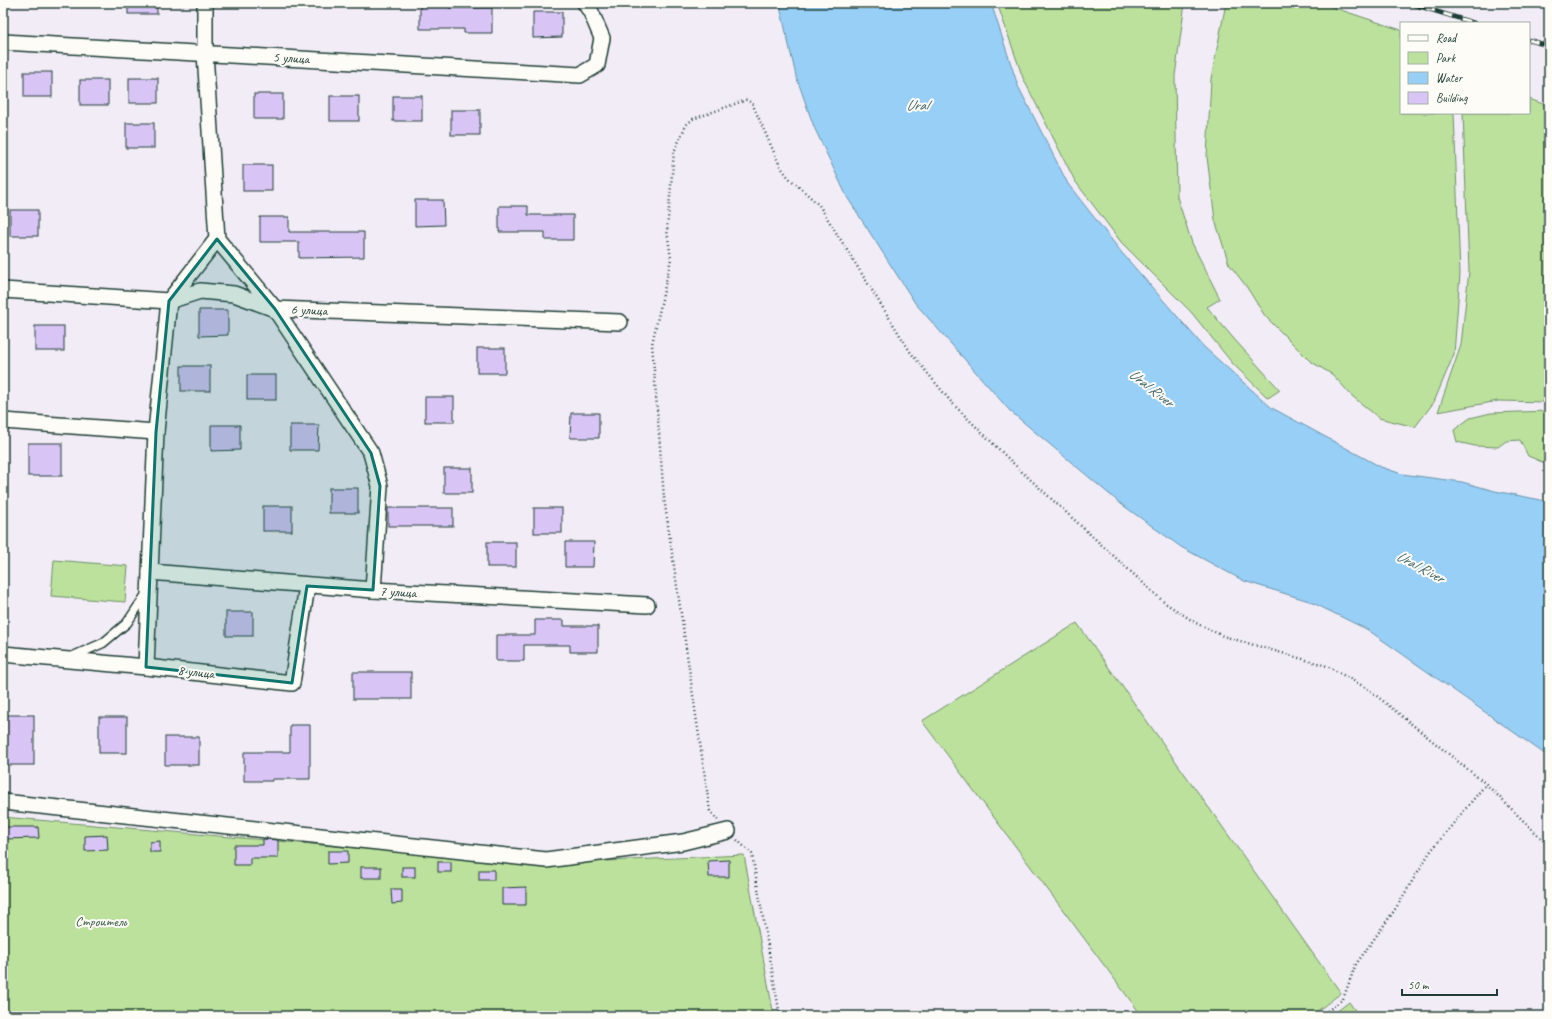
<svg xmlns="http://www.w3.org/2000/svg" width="1552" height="1019" font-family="Caveat,sans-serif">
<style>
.green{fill:#bce19c;stroke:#6e8f68}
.water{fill:#98cff7;stroke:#6895a9}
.building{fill:#d8c5f6;stroke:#1f3d34}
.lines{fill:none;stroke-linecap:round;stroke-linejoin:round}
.service-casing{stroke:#1f3d34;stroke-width:11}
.minor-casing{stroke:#1f3d34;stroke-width:18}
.path{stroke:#1f3d34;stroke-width:2.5;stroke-dasharray:1 3;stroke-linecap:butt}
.service{stroke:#fdfcf7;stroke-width:8}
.minor{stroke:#fdfcf7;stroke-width:15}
.rail-casing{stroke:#1f3d34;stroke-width:4.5}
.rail{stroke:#fdfcf7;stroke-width:3;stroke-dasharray:9;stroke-linecap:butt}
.marked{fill:#0f766e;fill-opacity:0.2;stroke:#0f766e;stroke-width:3;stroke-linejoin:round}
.labels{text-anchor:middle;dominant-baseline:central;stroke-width:4;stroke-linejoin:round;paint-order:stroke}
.street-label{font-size:14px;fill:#1f3d34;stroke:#fdfcf7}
.park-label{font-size:14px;fill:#3e5e49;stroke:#fdfcf7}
.water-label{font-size:15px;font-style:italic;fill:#3d6265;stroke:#fdfcf7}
</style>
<rect width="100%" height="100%" fill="#f2ecf7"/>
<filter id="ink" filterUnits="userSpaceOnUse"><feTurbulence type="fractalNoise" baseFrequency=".025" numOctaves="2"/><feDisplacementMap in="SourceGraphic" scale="8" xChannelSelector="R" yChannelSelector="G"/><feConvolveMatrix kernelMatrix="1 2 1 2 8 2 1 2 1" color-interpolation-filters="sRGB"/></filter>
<g filter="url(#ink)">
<g class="green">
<polygon points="997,3 1185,3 1175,76 1177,197 1192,243 1220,299 1207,307 1234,339 1280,390 1268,398 1233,364 1191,312 1121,242 1075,181 1023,78"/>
<polygon points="1226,3 1320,3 1401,30 1401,113 1454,113 1460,274 1454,354 1434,402 1415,427 1379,418 1352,396 1333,375 1310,361 1265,316 1246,286 1229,264 1215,220 1207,157 1211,79"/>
<polygon points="1529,99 1549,106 1549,402 1498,401 1438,412 1461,345 1469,271 1463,113 1529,113"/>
<polygon points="1549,411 1549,465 1528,456 1520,440 1506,441 1498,447 1475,446 1457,442 1454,430 1470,418 1491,413"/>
<polygon points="54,560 128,566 125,602 51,596"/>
<polygon points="1077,623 1341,993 1311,1016 1142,1016 922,721"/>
<polygon points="3,817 538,864 744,855 774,1016 3,1016"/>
<polygon points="1349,1002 1359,1016 1331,1016"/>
</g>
<polygon class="water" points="780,3 991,3 1018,86 1068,184 1122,253 1204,347 1272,408 1381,467 1402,474 1462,482 1495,491 1541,500 1549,504 1549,757 1368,630 1309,601 1244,581 1181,547 1121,504 1010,411 915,303 847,197 814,127 796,76 781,11"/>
<g class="building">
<rect x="128" y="3" width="29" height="11"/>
<polygon points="420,4 449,4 449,8 492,8 492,33 464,33 464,29 420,29"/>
<polygon points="533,12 562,12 562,37 533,38"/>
<rect x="24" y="72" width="28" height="25"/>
<rect x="129" y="78" width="29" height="25"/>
<rect x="80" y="80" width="28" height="25"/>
<rect x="254" y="94" width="29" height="25"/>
<rect x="330" y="96" width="29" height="25"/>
<rect x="393" y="96" width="29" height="25"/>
<rect x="451" y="110" width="29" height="25"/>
<rect x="126" y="123" width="28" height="25"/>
<rect x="243" y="165" width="29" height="26"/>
<polygon points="415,200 443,200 444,225 415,226"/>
<polygon points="499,206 528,206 528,215 573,215 573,240 545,240 545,232 499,232"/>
<rect x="10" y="210" width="28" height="26"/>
<polygon points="260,217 289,217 289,232 364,232 364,257 299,258 299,242 260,242"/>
<polygon points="199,310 228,310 228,335 199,336"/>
<rect x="35" y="326" width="29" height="25"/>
<rect x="477" y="348" width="28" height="25"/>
<rect x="181" y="366" width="29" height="25"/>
<rect x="247" y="375" width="29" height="25"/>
<rect x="425" y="397" width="29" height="25"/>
<polygon points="571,413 599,413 599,438 570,438"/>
<polygon points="211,425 240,425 240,450 211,451"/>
<polygon points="290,425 319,425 318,450 290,450"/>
<rect x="28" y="443" width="34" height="33"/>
<rect x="444" y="468" width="28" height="25"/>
<rect x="329" y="488" width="29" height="25"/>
<rect x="263" y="506" width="29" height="25"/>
<rect x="388" y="508" width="65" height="18"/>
<rect x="534" y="508" width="28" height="25"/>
<rect x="487" y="542" width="29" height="25"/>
<polygon points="565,542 594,542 593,567 565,567"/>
<rect x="226" y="612" width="27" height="24"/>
<polygon points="535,620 564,620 564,626 598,626 598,652 570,652 570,645 524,645 524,661 496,661 496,635 535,635"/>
<rect x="353" y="672" width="58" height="27"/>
<rect x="3" y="715" width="31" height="50"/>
<rect x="99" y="717" width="28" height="36"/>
<polygon points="290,725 310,725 310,779 272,779 272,781 244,781 244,752 290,752"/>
<rect x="165" y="737" width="34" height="28"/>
<polygon points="3,827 38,827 39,838 3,839"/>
<polygon points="107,835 108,850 85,851 85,836"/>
<polygon points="263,839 278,840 278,858 250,858 250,865 234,865 234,845 263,845"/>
<polygon points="160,841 160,852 150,852 150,842"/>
<polygon points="328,851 348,851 348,863 328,864"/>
<polygon points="729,860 729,877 709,877 708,861"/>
<rect x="438" y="862" width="13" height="10"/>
<rect x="361" y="867" width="20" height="11"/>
<rect x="402" y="867" width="13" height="10"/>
<rect x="479" y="870" width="15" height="10"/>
<polygon points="526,887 526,905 502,905 502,888"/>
<polygon points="391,889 402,889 402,903 392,904"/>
</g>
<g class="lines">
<defs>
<polyline id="service" points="69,658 103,643 127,623 147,593"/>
<g id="minor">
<polyline points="205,3 205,53 217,239 275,309 371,453 380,486 373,590"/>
<polyline points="3,42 580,75 597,65 602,38 591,12 585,3"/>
<polyline points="3,290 169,301 200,291 234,294 275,309 620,322"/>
<polyline points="3,421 156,432"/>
<polyline points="150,572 373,590 647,605"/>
<polyline points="3,654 146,667 292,683 307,586"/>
<polyline points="146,667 156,432 169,301 217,239"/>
<polyline points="3,802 546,860 683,842 728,831"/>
</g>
</defs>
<use href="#service" class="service-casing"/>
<use href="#minor" class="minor-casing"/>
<g class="path">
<polyline points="718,820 710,811 664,498 652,344 671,259 667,230 674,152 686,125 693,119 746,100 752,103 780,166 788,177 819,205 911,353 952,403 1021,471 1165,603 1196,623 1223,636 1327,666 1368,689 1486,784 1549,846"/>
<polyline points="737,840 752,854 780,1016"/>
<polyline points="1321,1016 1343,999 1356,964 1394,911 1430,852 1486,784"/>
</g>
<use href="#service" class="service"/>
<use href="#minor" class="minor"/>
<defs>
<g id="rail">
<polyline points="1409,3 1474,23"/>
<polyline points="1529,40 1549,46"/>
</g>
</defs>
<use href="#rail" class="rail-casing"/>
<use href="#rail" class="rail"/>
</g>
</g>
<path class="marked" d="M 217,239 L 275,309 L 371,453 L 380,486 L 373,590 L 307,586 L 292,683 L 146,667 L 156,432 L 169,301 Z"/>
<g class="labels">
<g class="street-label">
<text transform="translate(291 58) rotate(3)">5 улица</text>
<text transform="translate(309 310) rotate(2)">6 улица</text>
<text transform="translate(398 592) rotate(3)">7 улица</text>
<text transform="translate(196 672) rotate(6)">8 улица</text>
</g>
<g class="park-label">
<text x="101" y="921">Строитель</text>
</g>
<g class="water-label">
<text x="917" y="105">Ural</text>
<text transform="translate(1151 388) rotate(38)">Ural River</text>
<text transform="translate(1420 567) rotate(28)">Ural River</text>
</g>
</g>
<rect width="1552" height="1019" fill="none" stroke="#fdfcf7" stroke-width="16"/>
<rect x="8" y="8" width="1536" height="1003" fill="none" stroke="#1f3d34" stroke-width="1.5" filter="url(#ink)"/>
<rect x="1400" y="22" width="130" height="92" fill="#fdfcf7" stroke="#a4b0a9"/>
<rect x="1408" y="35" width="20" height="6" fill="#fdfcf7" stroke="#a4b0a9"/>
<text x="1436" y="42" font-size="12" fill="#1f3d34">Road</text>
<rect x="1408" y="52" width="20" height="12" fill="#bce19c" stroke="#a4b0a9"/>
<text x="1436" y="62" font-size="12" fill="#1f3d34">Park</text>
<rect x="1408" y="72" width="20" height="12" fill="#98cff7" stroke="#a4b0a9"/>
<text x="1436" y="82" font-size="12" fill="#1f3d34">Water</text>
<rect x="1408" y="92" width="20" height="12" fill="#d8c5f6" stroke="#a4b0a9"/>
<text x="1436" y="102" font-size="12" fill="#1f3d34">Building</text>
<path d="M1402 989v6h95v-6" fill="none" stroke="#1f3d34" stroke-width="2"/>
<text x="1408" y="989" font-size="12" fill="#1f3d34" stroke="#fdfcf7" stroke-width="3" paint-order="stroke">50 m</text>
</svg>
